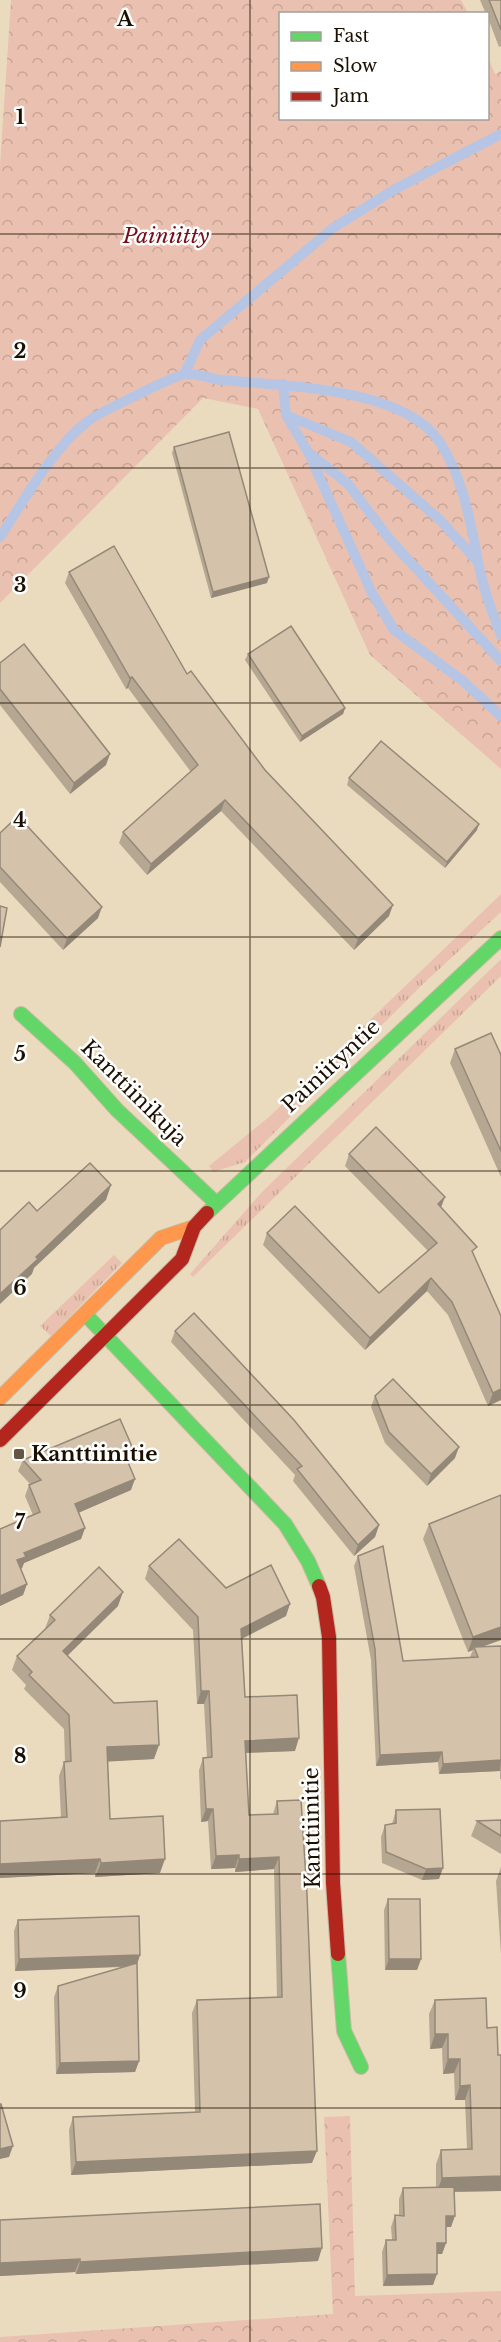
<svg xmlns="http://www.w3.org/2000/svg" width="501" height="2342" font-family="'Libre Baskerville',serif">
<style>
.grass{fill:url(#grass-tufts)}
.park{fill:url(#park-crowns)}
.lines{fill:none;stroke-linecap:round;stroke-linejoin:round}
.stream{stroke:#b6c5e4;stroke-width:10}
.fast-casing{stroke:#c6baa3;stroke-width:16}
.slow-casing{stroke:#c6baa3;stroke-width:16}
.jam-casing{stroke:#c6baa3;stroke-width:16}
.fast{stroke:#63d668;stroke-width:14}
.slow{stroke:#ff974d;stroke-width:14}
.jam{stroke:#b3261e;stroke-width:14}
.wall{fill:#b6a793}
.shaded-wall{fill:#948878}
.building{fill:#d4c2ab;stroke:#948878;stroke-width:1.5}
.grid{fill:none;stroke:#1b0f00;stroke-width:1.5;stroke-opacity:0.55}
.poi-dot{fill:#645642;stroke:#fff;stroke-width:2}
.labels{text-anchor:middle;dominant-baseline:central;stroke-width:5;stroke-linejoin:round;paint-order:stroke}
.park-label{font-size:21px;font-style:italic;fill:#770d17;stroke:#fff}
.street-label{font-size:21px;fill:#1b0f00;stroke:#fff}
.poi-label{font-size:21px;font-weight:bold;fill:#1b0f00;stroke:#fff;text-anchor:start}
.grid-label{font-size:20px;text-anchor:middle;font-weight:bold;fill:#1b0f00;stroke:#fff;stroke-width:5;stroke-linejoin:round;paint-order:stroke}
</style>
<defs>
<pattern id="grass-tufts" width="24" height="20" patternUnits="userSpaceOnUse" patternTransform="scale(1.5)"><rect width="24" height="20" fill="#eac1b1"/><path d="M3 7l-1-3M5 7V3M7 7l1-3M15 17l-1-3M17 17v-4M19 17l1-3" fill="none" stroke="#c8a596"/></pattern>
<pattern id="park-crowns" width="20" height="18" patternUnits="userSpaceOnUse" patternTransform="scale(1.5)"><rect width="20" height="18" fill="#eac1b1"/><path d="M2 6a3 3 0 1 1 6 0M12 15a3 3 0 1 1 6 0" fill="none" stroke="#c8a596"/></pattern>
</defs>
<rect width="100%" height="100%" fill="#ebdbbe"/>
<g class="grass">
<polygon points="501,894 501,912 423,984 245,1162 213,1172 209,1166 269,1117"/>
<polygon points="501,959 501,976 193,1277 190,1274 262,1192"/>
<polygon points="114,1255 122,1263 51,1336 40,1326"/>
</g>
<g class="park">
<polygon points="11,0 461,0 468,13 280,14 280,118 488,118 488,57 495,74 501,71 501,769 370,655 258,409 203,398 0,603 0,165"/>
<polygon points="350,2116 355,2296 501,2291 501,2342 0,2342 0,2337 333,2314 324,2117"/>
</g>
<g class="lines">
<g class="stream">
<polyline points="185,373 200,340 333,228 395,189 501,134"/>
<polyline points="283,384 286,415 308,452 348,484 391,541 501,661"/>
<polyline points="286,415 351,442 441,521 478,562"/>
<polyline points="309,454 372,593 394,630 463,681 501,716"/>
<path d="M 0,537 C 25,499 52,449 88,421 C 97,414 177,374 186,374 C 197,373 211,379 222,380 C 281,386 402,387 439,441 C 463,477 470,520 478,561 C 482,586 492,612 501,635"/>
</g>
<defs>
<g id="fast">
<polyline points="21,1014 75,1063 117,1110 216,1203"/>
<polyline points="207,1213 501,938"/>
<polyline points="85,1314 285,1524 308,1561 319,1586"/>
<polyline points="338,1954 344,2031 361,2067"/>
</g>
<polyline id="slow" points="0,1398 161,1238 194,1227"/>
<g id="jam">
<polyline points="0,1440 182,1259 194,1227 207,1213"/>
<polyline points="319,1586 323,1597 329,1637 333,1883 338,1954"/>
</g>
</defs>
<use href="#fast" class="fast-casing"/>
<use href="#slow" class="slow-casing"/>
<use href="#jam" class="jam-casing"/>
<use href="#fast" class="fast"/>
<use href="#slow" class="slow"/>
<use href="#jam" class="jam"/>
</g>
<g class="wall">
<polygon points="480,0 501,0 501,46 499,47 488,18 488,14 486,14"/>
<polygon points="174,447 267,583 211,598 172,453"/>
<polygon points="69,572 187,674 265,770 389,916 354,950 221,811 147,875 119,843 123,832 191,772 128,688 126,689 65,583"/>
<polygon points="248,654 345,708 343,714 300,742 245,660"/>
<polygon points="0,663 106,765 70,794 0,705"/>
<polygon points="349,778 477,830 445,868 347,785"/>
<polygon points="0,833 98,918 63,950 0,882"/>
<polygon points="455,1049 501,1055 501,1177 450,1063"/>
<polygon points="349,1154 441,1207 474,1254 501,1400 488,1406 448,1315 427,1291 365,1350 263,1245 267,1233 379,1293 428,1251 345,1166"/>
<polygon points="175,1331 379,1525 375,1537 354,1556 293,1481 295,1475 171,1342"/>
<polygon points="375,1396 455,1458 427,1486 385,1443 371,1407"/>
<polygon points="23,1460 130,1463 129,1463 131,1490 78,1513 85,1528 81,1539 24,1563 22,1568 21,1569 27,1584 23,1595 0,1606 0,1529 33,1515 25,1496 29,1485 30,1484 18,1471"/>
<polygon points="501,1495 501,1640 482,1647 501,1646 501,1779 500,1779 500,1771 439,1774 438,1762 376,1766 371,1660 354,1566 358,1556 403,1661 470,1657 473,1650 468,1652 423,1539 429,1524"/>
<polygon points="149,1566 226,1588 286,1616 242,1639 245,1697 295,1751 246,1753 249,1815 273,1814 277,1801 312,2163 71,2175 69,2130 73,2117 195,2112 192,2013 197,2000 277,1998 274,1869 235,1872 235,1868 211,1869 208,1821 201,1822 199,1770 203,1758 207,1758 204,1704 197,1704 193,1630 145,1579"/>
<polygon points="118,1606 67,1655 154,1759 107,1761 110,1819 160,1873 95,1877 95,1873 0,1878 0,1821 61,1818 59,1776 64,1762 65,1762 64,1729 24,1689 26,1685 12,1670 17,1656 45,1629 50,1615"/>
<polygon points="396,1810 439,1879 422,1880 382,1863 381,1837 385,1825 392,1824"/>
<polygon points="501,1820 501,1854 471,1836 477,1821"/>
<polygon points="501,1867 501,1954 496,1881"/>
<polygon points="388,1899 421,1959 417,1970 385,1970 384,1910"/>
<polygon points="18,1920 140,1955 137,1965 139,2061 135,2072 56,2074 54,1997 58,1986 123,1967 15,1971 14,1931"/>
<polygon points="435,2000 487,2028 501,2191 454,2192 451,2227 446,2227 446,2243 442,2254 437,2254 433,2285 383,2286 382,2252 386,2240 392,2240 391,2227 395,2215 399,2216 399,2199 403,2188 436,2187 436,2164 441,2150 467,2149 465,2100 455,2100 454,2073 443,2074 442,2048 430,2049 429,2014"/>
<polygon points="0,2220 318,2261 76,2274 75,2272 0,2276"/>
</g>
<g class="shaded-wall">
<polygon points="269,577 267,583 211,598 213,592"/>
<polygon points="132,677 128,688 126,689 130,678"/>
<polygon points="345,708 343,714 300,742 302,736"/>
<polygon points="110,754 106,765 70,794 74,783"/>
<polygon points="225,800 221,811 147,875 151,864"/>
<polygon points="479,824 477,830 445,868 447,862"/>
<polygon points="393,905 389,916 354,950 358,939"/>
<polygon points="102,907 98,918 63,950 67,939"/>
<polygon points="111,1185 106,1200 34,1268 32,1274 0,1304 0,1294 36,1257"/>
<polygon points="445,1197 440,1210 438,1204"/>
<polygon points="431,1278 427,1291 365,1350 370,1338"/>
<polygon points="501,1389 501,1400 488,1406 493,1393"/>
<polygon points="459,1447 455,1458 427,1486 431,1474"/>
<polygon points="134,1451 130,1463 121,1467 125,1455"/>
<polygon points="135,1479 131,1490 71,1516 75,1504"/>
<polygon points="379,1525 375,1537 354,1556 358,1545"/>
<polygon points="85,1528 81,1539 24,1563 22,1568 13,1572 17,1560 24,1553"/>
<polygon points="27,1584 23,1595 0,1606 0,1596"/>
<polygon points="123,1592 118,1606 58,1665 63,1651"/>
<polygon points="290,1604 286,1616 237,1641 241,1629"/>
<polygon points="501,1627 501,1640 475,1649 474,1647 473,1650 468,1652 473,1637"/>
<polygon points="201,1691 209,1691 204,1704 197,1704"/>
<polygon points="299,1738 295,1751 241,1753 245,1741"/>
<polygon points="159,1745 154,1759 101,1762 107,1747"/>
<polygon points="442,1752 438,1762 376,1766 380,1755"/>
<polygon points="501,1760 500,1771 439,1774 443,1764"/>
<polygon points="206,1809 213,1809 208,1821 201,1822"/>
<polygon points="239,1855 235,1868 211,1869 216,1856"/>
<polygon points="279,1857 274,1869 235,1872 239,1859"/>
<polygon points="100,1859 95,1873 0,1878 0,1864"/>
<polygon points="165,1859 160,1873 95,1877 101,1863"/>
<polygon points="443,1868 439,1879 422,1880 426,1869"/>
<polygon points="140,1955 136,1966 15,1971 19,1959"/>
<polygon points="389,1959 421,1959 417,1970 385,1970"/>
<polygon points="435,2034 448,2034 442,2048 430,2049"/>
<polygon points="448,2059 460,2059 454,2073 443,2074"/>
<polygon points="139,2061 135,2072 56,2074 60,2063"/>
<polygon points="470,2085 465,2100 455,2100 460,2086"/>
<polygon points="13,2146 9,2157 0,2159 0,2149"/>
<polygon points="317,2151 312,2163 71,2175 76,2162"/>
<polygon points="501,2176 501,2191 437,2192 442,2178"/>
<polygon points="446,2216 455,2216 451,2227 441,2227"/>
<polygon points="437,2243 446,2243 442,2254 432,2254"/>
<polygon points="322,2248 318,2261 76,2274 80,2262"/>
<polygon points="80,2259 75,2272 0,2276 0,2263"/>
<polygon points="437,2274 433,2285 383,2286 387,2275"/>
</g>
<g class="building">
<polygon points="489,0 501,0 501,30"/>
<polygon points="229,432 269,577 213,592 174,447"/>
<polygon points="114,546 187,674 191,671 265,770 393,905 358,939 225,800 151,864 123,832 198,765 132,677 130,678 69,572"/>
<polygon points="291,626 345,708 302,736 248,654"/>
<polygon points="24,644 110,754 74,783 0,689 0,663"/>
<polygon points="381,741 479,824 447,862 349,778"/>
<polygon points="18,816 102,907 67,939 0,867 0,833"/>
<polygon points="0,906 7,908 0,947"/>
<polygon points="491,1033 501,1055 501,1151 455,1049"/>
<polygon points="376,1127 445,1197 438,1204 477,1247 472,1251 501,1316 501,1389 493,1393 452,1302 431,1278 370,1338 267,1233 295,1206 379,1293 437,1243 349,1154"/>
<polygon points="90,1163 111,1185 36,1257 38,1259 0,1294 0,1230 29,1202 37,1211"/>
<polygon points="194,1313 294,1420 379,1525 358,1545 297,1469 302,1466 175,1331"/>
<polygon points="393,1379 459,1447 431,1474 389,1432 375,1396"/>
<polygon points="120,1419 134,1451 125,1455 135,1479 75,1504 85,1528 24,1553 26,1557 17,1560 27,1584 0,1596 0,1529 40,1512 29,1485 41,1480 23,1460"/>
<polygon points="501,1495 501,1627 473,1637 429,1524"/>
<polygon points="179,1539 226,1588 271,1565 290,1604 241,1629 245,1697 297,1695 299,1738 245,1741 249,1815 278,1814 277,1801 301,1800 307,1894 317,2151 76,2162 73,2117 200,2112 197,2000 282,1997 279,1857 239,1859 239,1855 216,1856 213,1809 206,1809 203,1758 212,1757 209,1691 201,1691 198,1617 149,1566"/>
<polygon points="383,1546 403,1661 478,1657 474,1647 501,1646 501,1760 443,1764 442,1752 380,1755 375,1649 358,1556"/>
<polygon points="99,1567 123,1592 63,1651 114,1703 157,1701 159,1745 107,1747 110,1819 163,1816 165,1859 101,1863 100,1859 0,1864 0,1821 67,1817 64,1762 71,1761 69,1715 29,1675 32,1672 17,1656 55,1620 50,1615"/>
<polygon points="440,1809 443,1868 426,1869 386,1852 385,1825 396,1823 396,1810"/>
<polygon points="501,1820 501,1836 477,1821"/>
<polygon points="388,1899 420,1899 421,1959 389,1959"/>
<polygon points="139,1916 140,1955 19,1959 18,1920"/>
<polygon points="137,1963 139,2061 60,2063 58,1986"/>
<polygon points="486,1998 487,2028 497,2027 498,2055 501,2055 501,2176 442,2178 441,2150 472,2149 470,2085 460,2086 460,2059 448,2059 448,2034 435,2034 435,2000"/>
<polygon points="0,2104 1,2104 13,2146 0,2149"/>
<polygon points="454,2187 455,2216 446,2216 446,2243 437,2243 437,2274 387,2275 386,2240 396,2240 395,2215 404,2216 403,2188"/>
<polygon points="320,2204 322,2248 80,2262 80,2259 0,2263 0,2220"/>
</g>
<path class="grid" d="M 250,0 L 250,2342M 0,234 L 501,234M 0,468 L 501,468M 0,703 L 501,703M 0,937 L 501,937M 0,1171 L 501,1171M 0,1405 L 501,1405M 0,1639 L 501,1639M 0,1874 L 501,1874M 0,2108 L 501,2108"/>
<rect class="poi-dot" x="13" y="1448" width="12" height="12" rx="3"/>
<g class="labels">
<g class="park-label">
<text x="166" y="236">Painiitty</text>
</g>
<g class="street-label">
<text transform="translate(331 1066) rotate(-43)">Painiityntie</text>
<text transform="translate(134 1093) rotate(45)">Kanttiinikuja</text>
<text transform="translate(312 1828) rotate(-91)">Kanttiinitie</text>
</g>
<g class="poi-label">
<text x="31" y="1454">Kanttiinitie</text>
</g>
</g>
<g class="grid-label">
<text x="125" y="26">A</text>
<text x="20" y="124">1</text>
<text x="20" y="358">2</text>
<text x="20" y="592">3</text>
<text x="20" y="827">4</text>
<text x="20" y="1061">5</text>
<text x="20" y="1295">6</text>
<text x="20" y="1529">7</text>
<text x="20" y="1763">8</text>
<text x="20" y="1998">9</text>
</g>
<rect x="279" y="12" width="210" height="108" fill="#ffffff" stroke="#a49f99" stroke-width="1.5"/>
<rect x="291" y="32" width="30" height="9" fill="#63d668" stroke="#a49f99" stroke-width="1.5"/>
<text x="333" y="42" font-size="18" fill="#1b0f00">Fast</text>
<rect x="291" y="62" width="30" height="9" fill="#ff974d" stroke="#a49f99" stroke-width="1.5"/>
<text x="333" y="72" font-size="18" fill="#1b0f00">Slow</text>
<rect x="291" y="92" width="30" height="9" fill="#b3261e" stroke="#a49f99" stroke-width="1.5"/>
<text x="333" y="102" font-size="18" fill="#1b0f00">Jam</text>
</svg>
